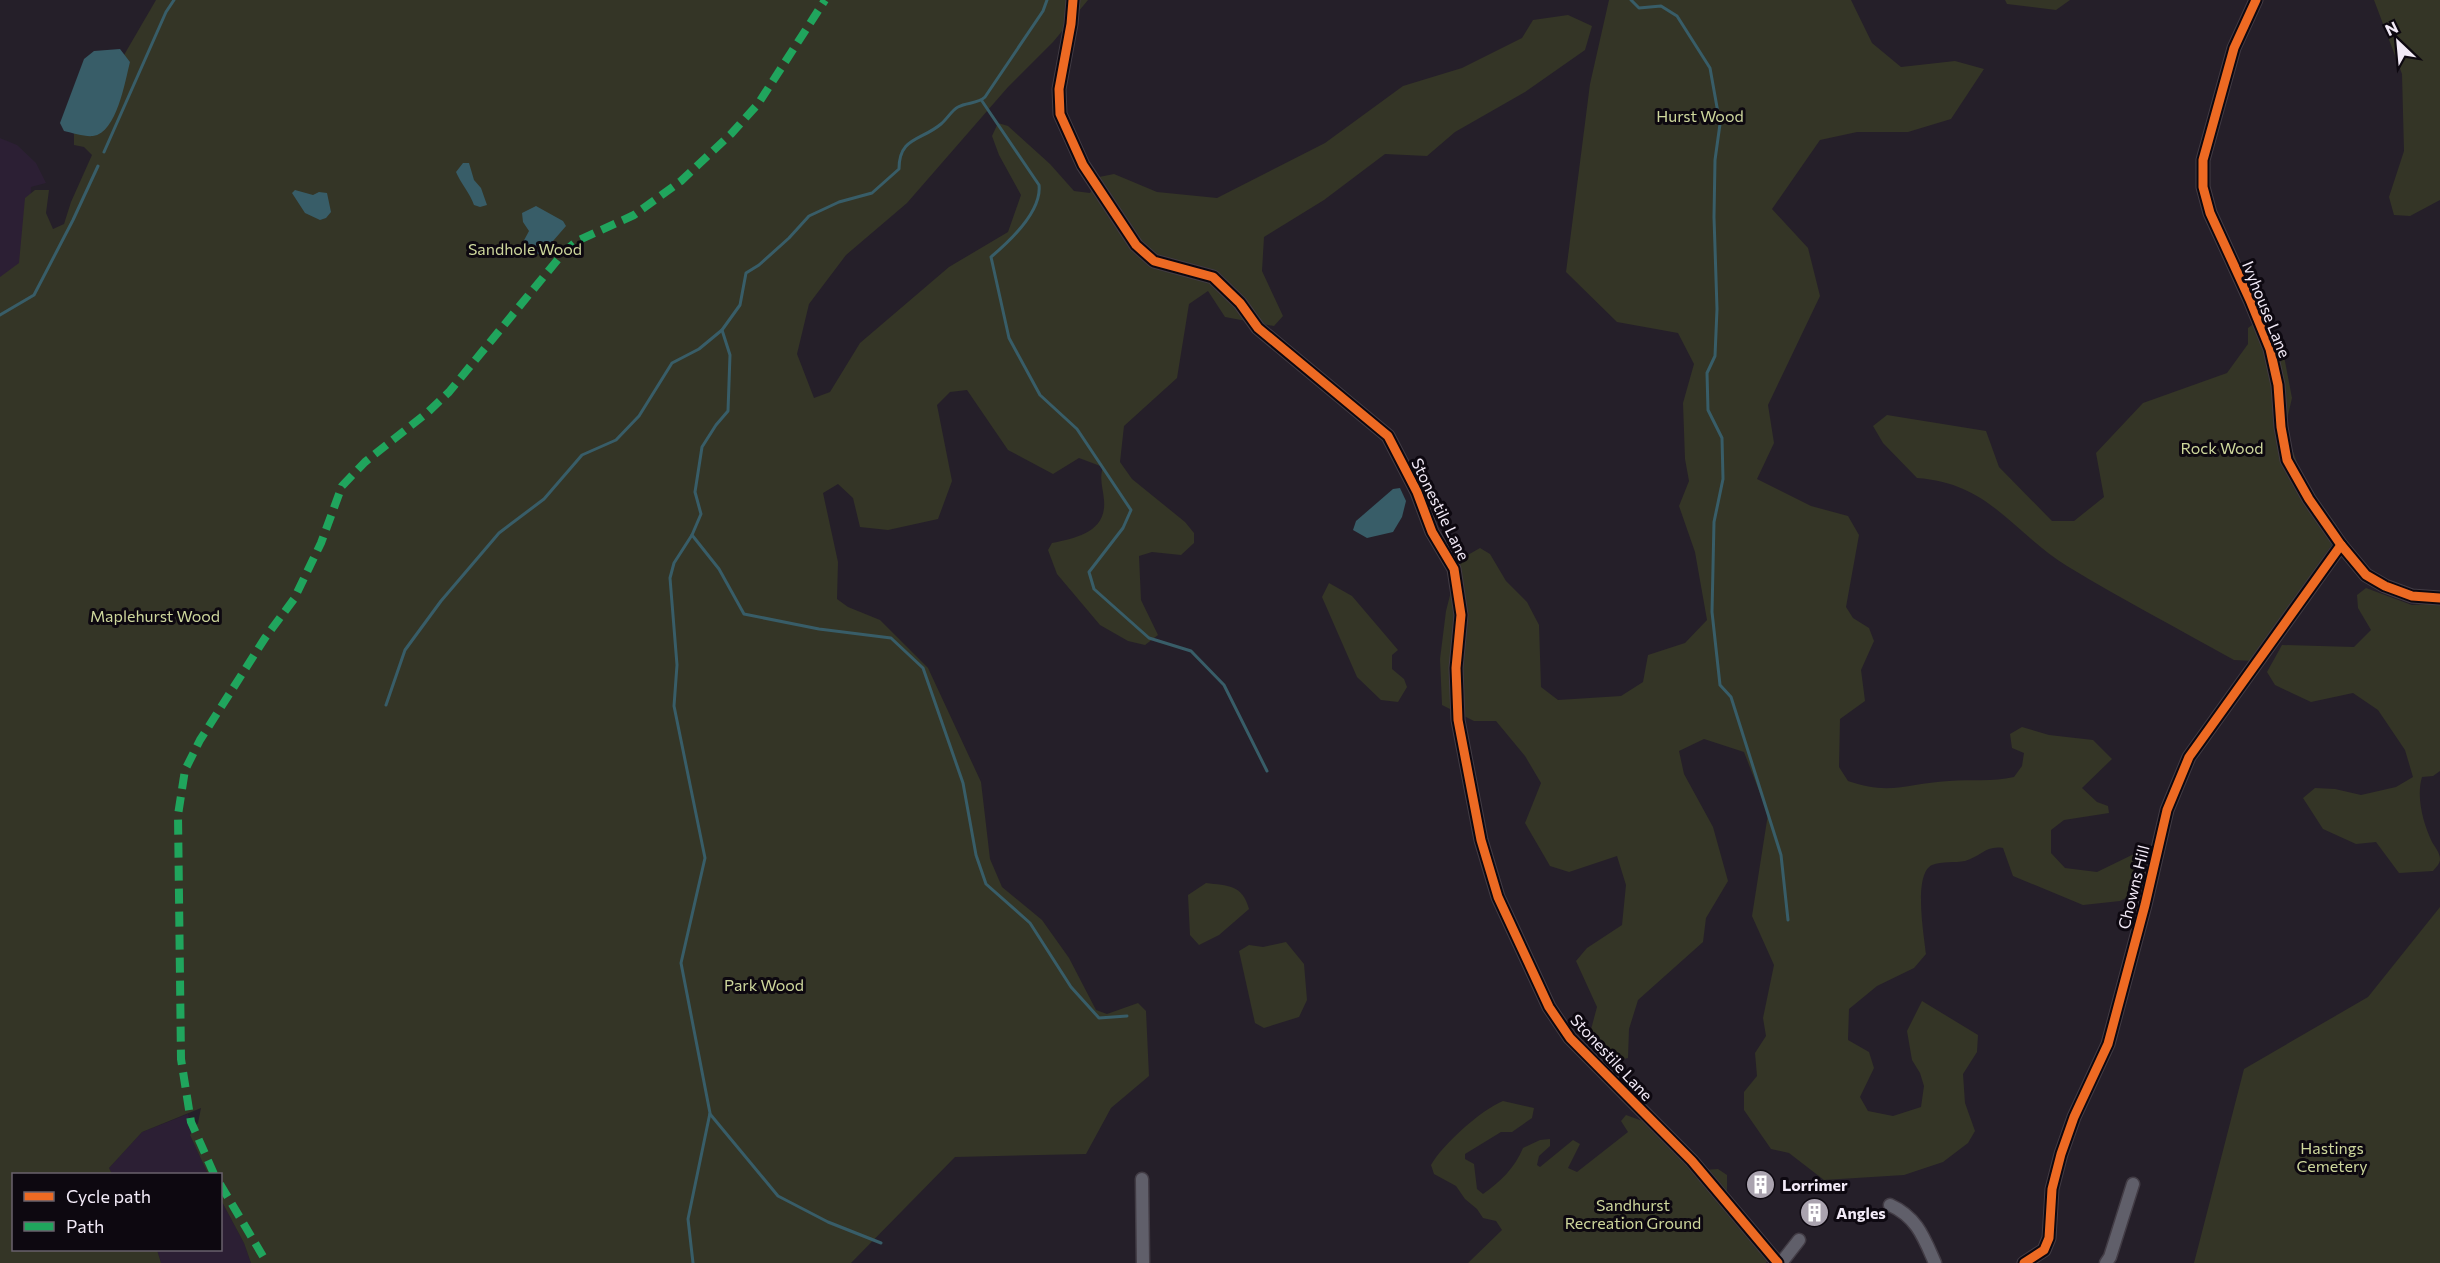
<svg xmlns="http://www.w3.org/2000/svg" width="2440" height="1263" font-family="Commissioner,sans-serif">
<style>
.built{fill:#2c1f34}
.green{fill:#343526}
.water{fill:#385d68}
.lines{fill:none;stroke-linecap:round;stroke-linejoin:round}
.stream{stroke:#385d68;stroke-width:3}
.minor-casing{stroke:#423c45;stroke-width:15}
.minor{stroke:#605f6a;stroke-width:12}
.quiet{stroke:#20a55d;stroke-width:8;stroke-dasharray:15 8;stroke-linecap:butt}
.cycleway-casing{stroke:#0d0810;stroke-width:13}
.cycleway{stroke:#ed6a23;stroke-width:9}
.labels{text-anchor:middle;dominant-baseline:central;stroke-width:6;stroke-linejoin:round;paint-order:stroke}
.park-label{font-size:16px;fill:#ced79c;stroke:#0d0810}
.street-label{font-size:16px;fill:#f2eaf7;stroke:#0d0810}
.poi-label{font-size:16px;font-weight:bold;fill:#f2eaf7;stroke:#0d0810;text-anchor:start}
</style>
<rect width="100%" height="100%" fill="#251f29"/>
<g class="built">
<polygon points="0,138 17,145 36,163 46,183 31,187 29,262 0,283"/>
<polygon points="188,1114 192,1132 190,1135 208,1174 112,1174 109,1168 142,1132"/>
<polygon points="221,1200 244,1243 251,1263 161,1263 157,1250 220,1250"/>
</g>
<g class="green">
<path d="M 156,0 L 1088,0 L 1053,42 L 1008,87 L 907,203 L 846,255 L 809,304 L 797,354 L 814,398 L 830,392 L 860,343 L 949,267 L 1008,232 L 1021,195 L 999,155 L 992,136 L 998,123 L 1008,126 L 1050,164 L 1074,191 L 1090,193 L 1099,177 L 1114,174 L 1157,192 L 1217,198 L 1325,143 L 1403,86 L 1462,68 L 1522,38 L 1533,20 L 1568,15 L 1592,26 L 1585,50 L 1525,92 L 1455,132 L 1427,156 L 1385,154 L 1324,200 L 1264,237 L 1262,271 L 1283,316 L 1274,326 L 1225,317 L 1208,291 L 1189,304 L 1177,378 L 1124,426 L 1120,462 L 1132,479 L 1185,522 L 1194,533 L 1194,543 L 1181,555 L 1152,552 L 1139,556 L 1141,600 L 1158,635 L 1145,645 L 1128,641 L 1100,625 L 1057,574 L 1048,550 L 1052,543 C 1076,538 1107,532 1104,500 C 1103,488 1099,479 1103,467 L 1079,458 L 1053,474 L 1008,450 L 967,390 L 950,392 L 937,405 L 952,481 L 938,519 L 888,530 L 860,527 L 853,498 L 838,484 L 823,493 L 838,562 L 837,599 L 848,607 L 880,620 L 928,668 L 981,782 L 990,859 L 1002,887 L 1042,920 L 1069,958 L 1096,1010 L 1107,1014 L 1138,1003 L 1146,1011 L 1149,1076 L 1111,1108 L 1086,1154 L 955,1157 L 851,1263 L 251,1263 L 244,1243 L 221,1200 L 220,1174 L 208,1174 L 190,1135 L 198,1123 L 201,1108 L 142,1132 L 109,1168 L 112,1174 L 14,1174 L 14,1250 L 157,1250 L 161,1263 L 0,1263 L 0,277 L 19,263 L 25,198 L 35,190 L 49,190 L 46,213 L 53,229 L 64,224 L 71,202 L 92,155 L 84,147 L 74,145 L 74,133 L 93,136 L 130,62 L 124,55 Z"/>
<path d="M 1609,0 L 1851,0 L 1872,43 L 1901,67 L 1955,61 L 1984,69 L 1951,119 L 1908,132 L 1857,132 L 1820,140 L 1772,209 L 1808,248 L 1820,296 L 1768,405 L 1774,443 L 1757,479 L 1811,506 L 1848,516 L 1859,535 L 1846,607 L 1853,618 L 1869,628 L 1874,641 L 1861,670 L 1865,701 L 1840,719 L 1839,767 L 1848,781 C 1890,796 1909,783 1949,781 C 1972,779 1992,782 2014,777 L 2022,766 L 2024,753 L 2012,748 L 2010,734 L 2022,727 L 2049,735 L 2093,740 L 2112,759 L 2082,788 L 2097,802 L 2108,806 L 2109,813 L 2064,820 L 2051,830 L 2051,853 L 2065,868 L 2097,872 L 2136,853 L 2151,862 L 2142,890 L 2120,901 L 2083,905 L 2013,876 L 2003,848 C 1986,845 1980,857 1965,861 C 1955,863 1942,861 1932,865 C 1913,874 1924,935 1926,954 L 1914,968 L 1877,986 L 1849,1009 L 1848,1040 L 1869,1052 L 1874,1068 L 1860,1097 L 1868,1111 L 1893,1116 L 1921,1107 L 1924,1086 L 1920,1073 L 1912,1060 L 1907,1031 L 1922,1001 L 1978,1035 L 1977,1052 L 1963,1074 L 1965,1103 L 1975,1131 L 1968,1143 L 1943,1162 L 1904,1175 L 1824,1180 L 1789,1153 L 1771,1149 L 1744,1110 L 1744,1092 L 1757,1076 L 1755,1053 L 1766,1036 L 1763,1018 L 1774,965 L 1752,916 L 1768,814 L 1744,752 L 1704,739 L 1679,751 L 1684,774 L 1713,827 L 1728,881 L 1706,918 L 1703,942 L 1638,1000 L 1629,1029 L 1628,1058 L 1619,1060 L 1590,1033 L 1597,1007 L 1576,961 L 1587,948 L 1622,925 L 1626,885 L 1617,856 L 1569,872 L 1550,866 L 1525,823 L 1541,783 L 1525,756 L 1496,721 L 1474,721 L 1442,705 L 1440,659 L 1446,611 L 1459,560 L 1480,548 L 1490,554 L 1506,581 L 1527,602 L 1539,625 L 1541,687 L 1558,700 L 1621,696 L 1643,682 L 1648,655 L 1685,643 L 1707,620 L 1695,552 L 1679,506 L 1689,481 L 1685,459 L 1683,403 L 1694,364 L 1678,333 L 1617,322 L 1566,272 L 1590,84 Z"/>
<polygon points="2005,0 2070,0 2056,10 2007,4"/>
<polygon points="2374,0 2440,0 2440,200 2410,216 2394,215 2389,197 2404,151 2402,74"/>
<path d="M 2256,322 L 2284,356 L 2292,398 L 2285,428 L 2302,477 L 2337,526 L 2331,546 L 2254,661 L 2234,660 C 2179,629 2121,599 2067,566 C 2012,532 1990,483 1917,478 L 1883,443 L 1873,426 L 1887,415 L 1986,431 L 1999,467 L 2052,521 L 2074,521 L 2104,497 L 2096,453 L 2143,403 L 2227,373 L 2248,344 L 2248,328 Z"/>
<polygon points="1329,583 1352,596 1398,650 1392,655 1392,669 1404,679 1407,687 1398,702 1381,700 1357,677 1322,597"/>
<path d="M 2366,588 L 2412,605 L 2440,603 L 2440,771 L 2433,776 L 2422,777 C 2416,797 2423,823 2432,842 C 2435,847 2440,853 2440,859 C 2440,864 2436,867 2433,871 L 2399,873 L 2376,842 L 2356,844 L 2323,829 L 2303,798 L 2315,788 L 2335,789 L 2361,795 L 2396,787 L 2413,777 L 2405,750 L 2378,710 L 2353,693 L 2311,702 L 2275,685 L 2267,672 L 2282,645 L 2354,647 L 2371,630 L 2358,608 L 2357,595 Z"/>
<path d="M 1206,883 C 1228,886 1242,884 1249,909 L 1219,935 L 1199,945 L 1190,935 L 1188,895 Z"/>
<polygon points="2440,907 2440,1263 2194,1263 2244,1069 2368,997"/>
<polygon points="1286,942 1304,964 1307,1000 1299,1017 1264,1028 1255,1023 1239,951 1249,945 1263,947"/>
<path d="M 1503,1101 L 1534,1108 L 1532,1118 L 1512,1132 L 1501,1132 L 1465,1154 L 1465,1159 L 1474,1164 L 1477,1189 L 1483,1194 C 1501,1181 1514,1169 1523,1148 L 1540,1140 L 1550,1139 L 1550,1146 L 1539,1156 L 1537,1165 L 1540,1167 L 1573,1140 L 1580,1144 L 1568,1168 L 1577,1172 L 1628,1132 L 1621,1121 L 1626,1115 L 1673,1132 L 1688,1155 L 1704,1170 L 1718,1169 L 1727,1175 L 1727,1192 L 1768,1260 L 1766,1263 L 1468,1263 L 1502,1230 L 1496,1221 L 1483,1218 L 1477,1209 L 1465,1199 L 1456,1186 L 1434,1174 L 1431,1165 C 1443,1144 1481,1110 1503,1101 Z"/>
</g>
<g class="water">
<path d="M 120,49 L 130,62 C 125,81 117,133 93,136 C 85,137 73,133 64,131 L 60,123 L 84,59 L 94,51 Z"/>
<path d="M 463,163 L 469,163 L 474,180 L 481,188 L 487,205 L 480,207 L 474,205 C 470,193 461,184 456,172 Z"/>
<polygon points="295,190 313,195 319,192 327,193 331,212 326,218 320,220 305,213 292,193"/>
<polygon points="536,206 563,221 566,226 553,241 550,249 539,254 525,252 522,244 529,231 523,222 522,213"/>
<polygon points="1400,488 1406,501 1402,517 1393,532 1367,538 1353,530 1356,521 1393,489"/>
</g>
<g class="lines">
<g class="stream">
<polyline points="1631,0 1639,8 1661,6 1677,16 1710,68 1720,124 1715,160 1714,217 1717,309 1715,356 1707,373 1708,410 1722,438 1723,479 1714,522 1712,612 1720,685 1731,697 1781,855 1788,920"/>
<path d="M 982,101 L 1039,185 C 1042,211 1010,241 991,257 L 1009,338 L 1040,395 L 1077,429 L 1131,510 L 1123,528 L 1089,572 L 1094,589 L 1149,638 L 1191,651 L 1224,685 L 1267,771"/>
<polyline points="104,152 166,12 174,0"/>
<polyline points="0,315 34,295 73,220 98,166"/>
<polyline points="692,535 719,569 744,614 819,629 891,638 923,668 963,783 976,855 986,884 1030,923 1071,987 1099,1018 1127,1016"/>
<path d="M 386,705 L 405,650 L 441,601 L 499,533 L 544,499 L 582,455 L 616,440 L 639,416 L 672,363 L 699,349 L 722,330 L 740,305 L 746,273 L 759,265 L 789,238 L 809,216 L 839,202 L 872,193 L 899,169 C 899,137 921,141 941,124 C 947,119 952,110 958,107 C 967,102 978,104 985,97 L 1043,11 L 1047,0"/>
<polyline points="710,1114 778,1196 828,1222 881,1243"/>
<polyline points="693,1263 688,1219 710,1113 681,963 705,858 674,706 677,665 670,578 674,563 692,535 701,514 695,492 702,447 716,425 728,411 730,355 722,330"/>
</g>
<defs>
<g id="minor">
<polyline points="1073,0 1071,24 1059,89 1060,114 1083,165 1136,245 1154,261 1213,277 1240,303 1258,328 1388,436 1417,492 1432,532 1454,569 1461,615 1456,668 1458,720 1481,840 1498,897 1549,1007 1570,1038 1692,1161 1778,1263"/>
<polyline points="2256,0 2234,48 2203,160 2203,187 2210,213 2250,300 2270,349 2278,385 2281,427 2287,460 2309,499 2341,545 2366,575 2385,586 2412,596 2440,598"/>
<polyline points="1142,1179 1143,1263"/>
<path d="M 1890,1205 C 1917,1217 1924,1238 1935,1263"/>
<polyline points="1781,1263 1799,1240"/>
<polyline points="2024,1263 2044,1250 2049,1238 2052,1189 2061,1154 2074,1117 2108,1044 2145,905 2167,810 2189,757 2341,545"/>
<polyline points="2106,1263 2110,1257 2133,1184"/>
</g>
</defs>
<use href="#minor" class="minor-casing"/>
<use href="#minor" class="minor"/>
<g class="quiet">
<polyline points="214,1174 191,1122 181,1059 178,815 185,770 200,740 265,638 294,599 321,543 342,486 365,462 428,412 449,392 564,252 577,241 634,215 681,181 731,134 758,104 825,0"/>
<polyline points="220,1184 267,1263"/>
</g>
<defs>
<g id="cycleway">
<polyline points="1073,0 1071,24 1059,89 1060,114 1083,165 1136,245 1154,261 1213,277 1240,303 1258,328 1388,436 1417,492 1432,532 1454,569 1461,615 1456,668 1458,720 1481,840 1498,897 1549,1007 1570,1038 1692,1161 1778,1263"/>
<polyline points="2256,0 2234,48 2203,160 2203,187 2210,213 2250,300 2270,349 2278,385 2281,427 2287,460 2309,499 2341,545 2366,575 2385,586 2412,596 2440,598"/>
<polyline points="2024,1263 2044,1250 2049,1238 2052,1189 2061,1154 2074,1117 2108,1044 2145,905 2167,810 2189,757 2341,545"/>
</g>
</defs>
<use href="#cycleway" class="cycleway-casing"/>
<use href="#cycleway" class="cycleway"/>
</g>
<defs>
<symbol id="building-disc" viewBox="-11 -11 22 22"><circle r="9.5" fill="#aaa3af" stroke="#0d0810"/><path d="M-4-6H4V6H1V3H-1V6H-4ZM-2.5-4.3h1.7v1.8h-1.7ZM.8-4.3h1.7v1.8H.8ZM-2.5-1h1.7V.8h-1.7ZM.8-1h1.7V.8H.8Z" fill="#fff"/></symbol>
</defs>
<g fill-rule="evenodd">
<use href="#building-disc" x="1744" y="1168" width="33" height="33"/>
<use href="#building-disc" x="1798" y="1196" width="33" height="33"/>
</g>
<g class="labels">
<g class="park-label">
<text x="1700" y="115">Hurst Wood</text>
<text x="525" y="248">Sandhole Wood</text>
<text x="2222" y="447">Rock Wood</text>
<text x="155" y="615">Maplehurst Wood</text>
<text x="764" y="984">Park Wood</text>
<text x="2332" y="1147">Hastings<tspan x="2332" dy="18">Cemetery</tspan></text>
<text x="1633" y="1204">Sandhurst<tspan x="1633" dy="18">Recreation Ground</tspan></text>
</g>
<g class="street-label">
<text transform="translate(2267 309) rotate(68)">Ivyhouse Lane</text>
<text transform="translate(1441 509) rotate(64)">Stonestile Lane</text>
<text transform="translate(2133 887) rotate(-76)">Chowns Hill</text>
<text transform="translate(1612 1057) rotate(47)">Stonestile Lane</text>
</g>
<g class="poi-label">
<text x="1782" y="1184">Lorrimer</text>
<text x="1836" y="1212">Angles</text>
</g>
</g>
<rect x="12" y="1173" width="210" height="78" fill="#0d0810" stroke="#69626c" stroke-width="1.5"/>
<rect x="24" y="1192" width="30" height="9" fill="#ed6a23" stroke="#69626c" stroke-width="1.5"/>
<text x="66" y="1203" font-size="18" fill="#f2eaf7">Cycle path</text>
<rect x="24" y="1222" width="30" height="9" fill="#20a55d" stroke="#69626c" stroke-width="1.5"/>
<text x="66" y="1233" font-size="18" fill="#f2eaf7">Path</text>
<g transform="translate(2398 42) rotate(334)" stroke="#0d0810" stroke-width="4.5" paint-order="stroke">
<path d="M0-4.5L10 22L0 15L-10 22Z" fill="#f2eaf7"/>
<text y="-9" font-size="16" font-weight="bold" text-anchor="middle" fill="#f2eaf7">N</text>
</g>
</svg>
